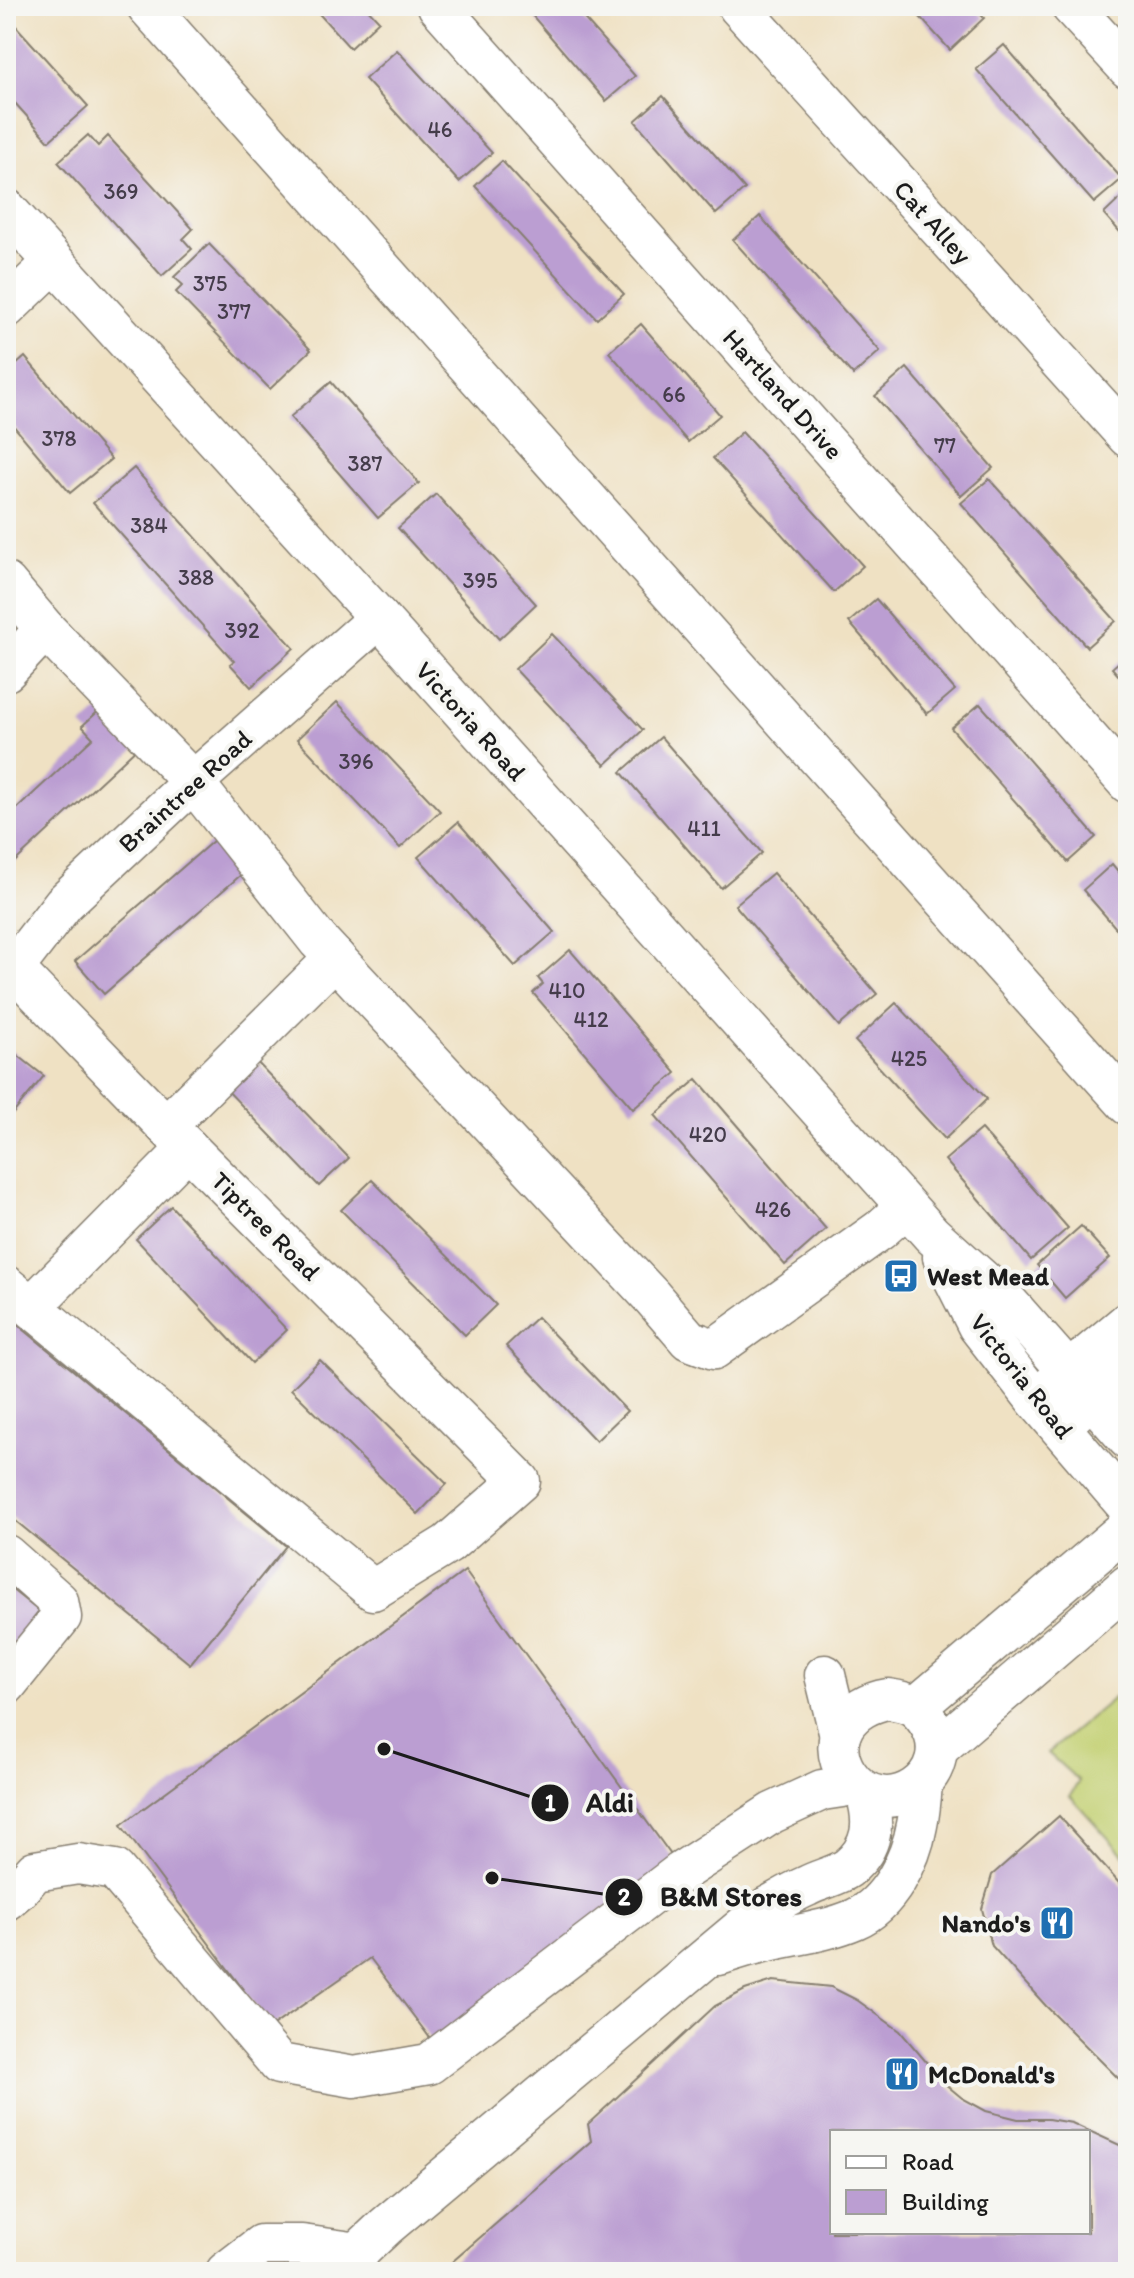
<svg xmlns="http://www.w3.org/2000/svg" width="1134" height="2278" font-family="Itim,sans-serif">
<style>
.green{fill:#c3d072;stroke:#707647;stroke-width:2}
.building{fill:#bb9ed2;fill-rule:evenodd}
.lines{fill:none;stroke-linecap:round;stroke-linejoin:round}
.minor-tunnel{stroke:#c5baa2;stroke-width:40;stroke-dasharray:40 20;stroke-linecap:butt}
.minor-casing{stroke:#867e70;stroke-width:43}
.minor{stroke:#fff;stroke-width:40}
.labels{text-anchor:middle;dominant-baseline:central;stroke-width:8;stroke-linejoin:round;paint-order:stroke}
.number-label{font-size:22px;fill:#443c4a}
.street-label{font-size:26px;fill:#1c1c1c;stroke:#f6f6f2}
.poi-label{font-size:26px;font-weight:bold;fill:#1c1c1c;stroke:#f6f6f2;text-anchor:start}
.leader{fill:none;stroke:#1c1c1c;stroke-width:3}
.callout-dot{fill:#1c1c1c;stroke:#f6f6f2;stroke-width:3}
.mark-label{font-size:24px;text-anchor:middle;font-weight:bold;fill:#fff}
.callout-label{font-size:28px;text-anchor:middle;font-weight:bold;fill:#1c1c1c;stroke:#f6f6f2;stroke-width:8;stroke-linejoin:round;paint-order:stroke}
</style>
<rect width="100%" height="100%" fill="#f6f6f2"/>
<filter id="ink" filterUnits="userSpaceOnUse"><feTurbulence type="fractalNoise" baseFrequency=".0125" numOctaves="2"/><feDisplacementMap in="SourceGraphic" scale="16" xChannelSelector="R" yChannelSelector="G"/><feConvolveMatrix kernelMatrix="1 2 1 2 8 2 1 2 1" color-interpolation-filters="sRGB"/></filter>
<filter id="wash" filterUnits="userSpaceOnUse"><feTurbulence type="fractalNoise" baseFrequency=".006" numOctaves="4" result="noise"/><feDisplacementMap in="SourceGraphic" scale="32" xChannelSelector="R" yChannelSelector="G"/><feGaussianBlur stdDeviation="1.8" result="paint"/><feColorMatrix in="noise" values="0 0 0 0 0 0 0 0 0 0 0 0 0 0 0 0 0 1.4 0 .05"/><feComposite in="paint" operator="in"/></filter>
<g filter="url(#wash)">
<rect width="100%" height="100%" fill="#efe1c3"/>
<polygon class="green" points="1128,1686 1128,1860 1070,1796 1079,1781 1048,1753"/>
<g id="blocks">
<g class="building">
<polygon points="312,6 365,6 379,21 350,48"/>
<polygon points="524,6 573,6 635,76 606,101"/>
<polygon points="910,6 973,6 984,18 950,50"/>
<polygon points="6,15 88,106 49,141 6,93"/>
<polygon points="1004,45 1122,179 1094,203 976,69"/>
<polygon points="397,50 492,153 459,182 365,79"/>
<polygon points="663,96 745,189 716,214 635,121"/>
<polygon points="88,135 98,146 108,136 193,229 183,239 192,249 162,276 58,162"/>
<polygon points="502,161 624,294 597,319 475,186"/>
<polygon points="1128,191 1128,241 1104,214"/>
<polygon points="760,216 880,351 853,375 733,240"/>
<polygon points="209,244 311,350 270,389 176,292 183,285 174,277"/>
<polygon points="641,324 720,415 688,442 609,352"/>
<polygon points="25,357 111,459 70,493 6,417 6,374"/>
<polygon points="907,368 993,468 961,496 875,396"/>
<polygon points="331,382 419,483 378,518 290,417"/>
<polygon points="742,432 863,566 834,592 713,458"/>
<polygon points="134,468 294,648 251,687 230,664 234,661 93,503"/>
<polygon points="989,479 1116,621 1087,647 961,503"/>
<polygon points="436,494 536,604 499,639 398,528"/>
<polygon points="876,599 955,690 927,714 849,622"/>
<polygon points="552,634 643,730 605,765 515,669"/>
<polygon points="1128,654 1128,686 1112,668"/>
<polygon points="337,702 440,811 400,848 297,739"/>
<polygon points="980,704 1096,837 1068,862 951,728"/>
<polygon points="104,706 141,744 6,870 6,819 93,738 82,726"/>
<polygon points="661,737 762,853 721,888 621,772"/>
<polygon points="458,822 554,932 515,966 418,857"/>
<polygon points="221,834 250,867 104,994 75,961"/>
<polygon points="1112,864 1128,883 1128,942 1083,890"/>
<polygon points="773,873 877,994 839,1026 735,905"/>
<polygon points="570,950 676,1073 633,1109 533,993 543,984 538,978"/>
<polygon points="896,1003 987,1099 945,1139 855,1041"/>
<polygon points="11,1050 44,1076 6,1122 6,1056"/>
<polygon points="253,1058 349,1158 319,1186 223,1086"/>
<polygon points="697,1079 826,1229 785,1265 655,1115"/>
<polygon points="981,1129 1068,1228 1031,1260 945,1160"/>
<polygon points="372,1180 496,1305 465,1335 341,1210"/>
<polygon points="171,1206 287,1330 252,1363 136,1239"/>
<polygon points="1081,1226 1110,1258 1065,1298 1037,1265"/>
<polygon points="6,1315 286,1546 190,1664 6,1513"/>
<polygon points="537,1317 627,1411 596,1441 506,1346"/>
<polygon points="320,1360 447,1484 418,1514 291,1389"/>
<polygon points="465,1571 679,1866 436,2046 370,1958 271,2027 121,1825"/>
<polygon points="6,1585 41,1613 6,1653"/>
<polygon points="1059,1816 1128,1893 1128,2088 1046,2006 992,1946 982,1909 992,1875"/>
<path d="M 773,1981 L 831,1987 L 857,2000 L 900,2031 L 944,2083 L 962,2098 L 986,2111 L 1018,2119 L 1048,2119 L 1072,2123 L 1124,2147 L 1128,2152 L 1128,2272 L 449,2272 L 445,2268 L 591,2141 L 588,2124 L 715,2006 L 745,1990 ZM 832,2132 L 1088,2132 L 1088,2232 L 832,2232 Z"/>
</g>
</g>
</g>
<g filter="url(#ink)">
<use href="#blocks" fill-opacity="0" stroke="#867e70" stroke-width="2"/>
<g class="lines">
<polyline class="minor-tunnel" points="300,2272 359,2253"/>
<defs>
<g id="minor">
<polyline points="147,6 1128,1105"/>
<polyline points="438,6 1128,783"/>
<polyline points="738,6 1128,437"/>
<polyline points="1071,6 1128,68"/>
<polyline points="6,209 379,618 932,1235 1008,1303 1128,1439"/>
<polyline points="6,308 53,263"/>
<polyline points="6,583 45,629 193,782 318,940 652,1297 689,1340 714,1349 880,1230 906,1207"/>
<polyline points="6,671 45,629"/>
<polyline points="6,978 64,903 193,782 379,618"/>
<polyline points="166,1126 335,958"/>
<polyline points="943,1257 978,1326 1036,1400 1128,1507"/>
<polyline points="6,1286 373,1590 448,1544 520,1481 166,1126 14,969"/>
<polyline points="32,1306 188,1148"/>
<polyline points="1048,1389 1128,1322"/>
<polyline points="1071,1416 1128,1365"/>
<polyline points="6,1555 58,1601 61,1617 6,1685"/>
<polyline points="825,1675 840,1736"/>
<path d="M 888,1699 C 908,1702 916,1704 928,1722 C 963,1774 884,1829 847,1774 C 824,1738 850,1705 888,1699 Z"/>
<polyline points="917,1706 1128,1527"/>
<polyline points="937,1749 1128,1585"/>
<polyline points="6,1900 19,1889 35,1871 78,1864 115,1870 279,2064 354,2077 429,2064 681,1872 772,1813 822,1790 855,1785"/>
<path d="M 719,1955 C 732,1951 746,1946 760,1943 C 791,1935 825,1932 855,1919 C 889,1904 911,1860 917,1825 C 920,1811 921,1797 922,1783"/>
<polyline points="226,2272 261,2245 302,2245 359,2253"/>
<path d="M 337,2272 L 386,2226 L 767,1907 C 780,1900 793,1892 807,1886 C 820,1879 837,1876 848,1868 C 874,1847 875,1822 866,1793"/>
</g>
</defs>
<use href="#minor" class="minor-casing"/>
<use href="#minor" class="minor"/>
</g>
</g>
<defs>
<symbol id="bus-square" viewBox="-11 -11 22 22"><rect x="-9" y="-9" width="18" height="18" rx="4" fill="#1f6fb2" stroke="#f6f6f2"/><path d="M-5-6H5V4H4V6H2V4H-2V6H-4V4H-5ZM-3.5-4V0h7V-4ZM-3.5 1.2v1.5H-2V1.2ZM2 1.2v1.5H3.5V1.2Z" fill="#fff"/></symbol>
<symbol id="restaurant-square" viewBox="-11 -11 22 22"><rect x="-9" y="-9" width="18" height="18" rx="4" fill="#1f6fb2" stroke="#f6f6f2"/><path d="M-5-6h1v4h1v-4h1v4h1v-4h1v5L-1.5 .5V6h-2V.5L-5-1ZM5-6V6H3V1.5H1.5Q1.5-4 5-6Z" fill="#fff"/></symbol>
</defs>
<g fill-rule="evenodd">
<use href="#bus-square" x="881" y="1256" width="40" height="40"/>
<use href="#restaurant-square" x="1037" y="1903" width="40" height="40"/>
<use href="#restaurant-square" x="882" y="2054" width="40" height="40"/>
</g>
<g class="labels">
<g class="number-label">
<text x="440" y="129">46</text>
<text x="121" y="191">369</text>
<text x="210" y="283">375</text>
<text x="234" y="311">377</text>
<text x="674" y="394">66</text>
<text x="59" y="438">378</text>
<text x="945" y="445">77</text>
<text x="365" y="463">387</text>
<text x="149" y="525">384</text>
<text x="196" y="577">388</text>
<text x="480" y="580">395</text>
<text x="242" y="630">392</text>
<text x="356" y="761">396</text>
<text x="704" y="828">411</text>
<text x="567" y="990">410</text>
<text x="591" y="1019">412</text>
<text x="909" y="1058">425</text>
<text x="708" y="1134">420</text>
<text x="773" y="1209">426</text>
</g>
<g class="street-label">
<text transform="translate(933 222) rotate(48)">Cat Alley</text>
<text transform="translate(783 394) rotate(48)">Hartland Drive</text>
<text transform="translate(471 721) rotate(48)">Victoria Road</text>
<text transform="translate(185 791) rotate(-42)">Braintree Road</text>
<text transform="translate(266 1226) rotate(45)">Tiptree Road</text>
<text transform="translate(1022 1376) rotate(52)">Victoria Road</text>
</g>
<g class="poi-label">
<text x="927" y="1276">West Mead</text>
<text x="1031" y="1923" text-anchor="end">Nando's</text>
<text x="928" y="2074">McDonald's</text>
</g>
</g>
<path class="leader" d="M384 1749L550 1803M492 1878L624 1897"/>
<g class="callout-dot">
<circle cx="384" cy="1749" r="8"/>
<circle cx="492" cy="1878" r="8"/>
<circle cx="550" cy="1803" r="20"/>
<circle cx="624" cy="1897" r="20"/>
</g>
<g class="mark-label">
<text x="550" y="1811">1</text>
<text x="624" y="1905">2</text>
</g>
<g class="callout-label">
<text x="610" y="1812">Aldi</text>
<text x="731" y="1906">B&amp;M Stores</text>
</g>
<rect width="1134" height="2278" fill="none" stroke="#f6f6f2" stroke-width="32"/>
<rect x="830" y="2130" width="260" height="104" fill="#f6f6f2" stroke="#9f9f9c" stroke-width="2"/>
<rect x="846" y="2156" width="40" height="12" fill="#ffffff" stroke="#9f9f9c" stroke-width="2"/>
<text x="902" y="2170" font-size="24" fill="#1c1c1c">Road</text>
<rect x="846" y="2190" width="40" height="24" fill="#bb9ed2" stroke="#9f9f9c" stroke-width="2"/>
<text x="902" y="2210" font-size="24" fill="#1c1c1c">Building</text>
</svg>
